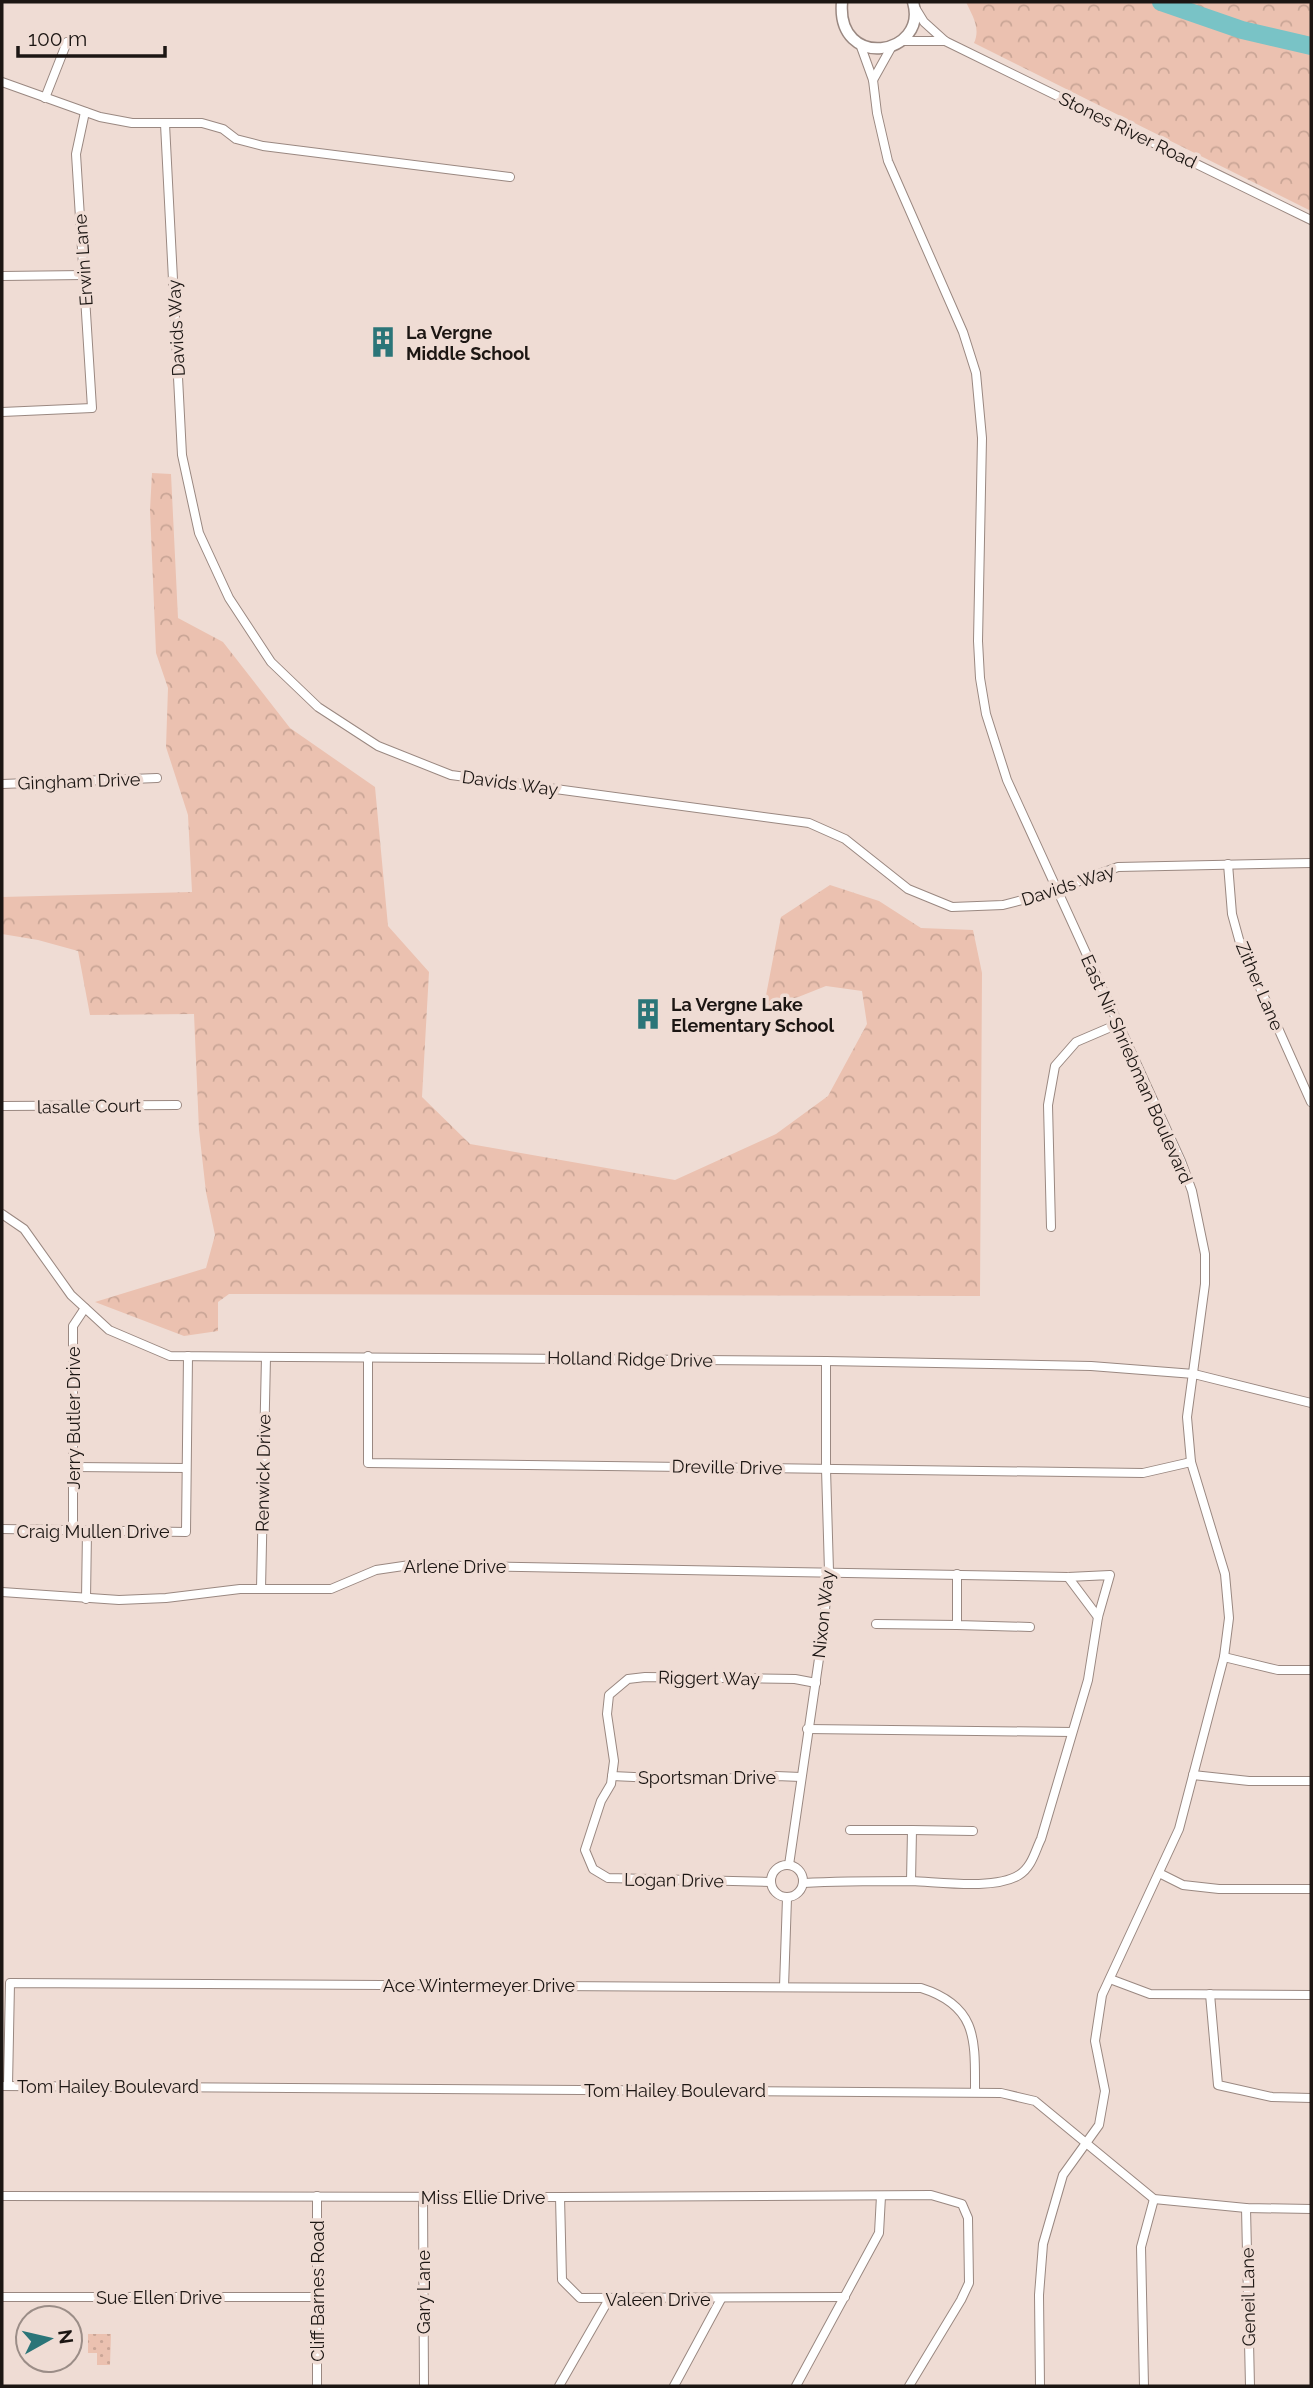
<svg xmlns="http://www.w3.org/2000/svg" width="1313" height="2388" font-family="Raleway,sans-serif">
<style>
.grass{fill:url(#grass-dots)}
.forest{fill:url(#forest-crowns)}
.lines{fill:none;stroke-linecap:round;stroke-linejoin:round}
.river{stroke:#79c3c6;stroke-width:18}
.street-casing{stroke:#9a8881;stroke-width:10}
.secondary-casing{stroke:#9a8881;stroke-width:13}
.street{stroke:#fff;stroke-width:8}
.secondary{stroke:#fff;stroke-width:10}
.labels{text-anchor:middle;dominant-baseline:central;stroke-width:7;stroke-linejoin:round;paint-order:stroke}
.street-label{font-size:18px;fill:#1c1613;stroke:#efdcd4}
.poi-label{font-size:18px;font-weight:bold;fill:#1c1613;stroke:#efdcd4;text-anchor:start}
</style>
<defs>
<pattern id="grass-dots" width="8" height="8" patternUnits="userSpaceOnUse" patternTransform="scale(1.75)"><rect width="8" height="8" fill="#ebc1b0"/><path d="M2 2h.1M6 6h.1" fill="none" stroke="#c9a596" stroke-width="1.8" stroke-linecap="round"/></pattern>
<pattern id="forest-crowns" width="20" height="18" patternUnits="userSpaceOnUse" patternTransform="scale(1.75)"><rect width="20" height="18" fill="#ebc1b0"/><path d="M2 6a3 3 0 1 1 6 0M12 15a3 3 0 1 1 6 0" fill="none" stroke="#c9a596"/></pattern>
</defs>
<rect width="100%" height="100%" fill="#efdcd4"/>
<polygon class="grass" points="88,2334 111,2334 110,2365 97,2365 97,2353 88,2353"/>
<g class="forest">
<path d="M 966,2 L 1311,2 L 1311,211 L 974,43 C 981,28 972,15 966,2 Z"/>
<polygon points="152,473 171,474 178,618 223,642 290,728 375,787 388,926 429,972 422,1097 470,1144 675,1180 776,1134 828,1096 867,1024 862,991 826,986 763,1011 781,917 830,885 879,901 921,928 973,930 982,973 980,1296 229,1294 218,1302 218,1331 184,1336 95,1302 206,1268 215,1235 206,1192 199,1130 194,1014 90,1015 78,951 38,940 2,934 2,897 192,892 188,815 166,747 168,688 156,653 150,510"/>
</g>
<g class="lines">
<polyline class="river" points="1161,2 1242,30 1311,46"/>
<defs>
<g id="street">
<polyline points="916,9 924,22 945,41 1311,220"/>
<polyline points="901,41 945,41"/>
<polyline points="860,44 873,80 877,113 888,161 963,332 976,373 982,438 978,641 980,678 986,714 1007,780 1181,1161 1192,1191 1205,1254 1205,1284 1187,1417 1191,1462 1225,1574 1229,1618 1224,1657 1179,1829 1102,1995 1095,2041 1105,2091 1099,2125 1063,2175 1043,2244 1039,2295 1040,2386"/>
<polyline points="873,80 892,46"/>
<polyline points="2,82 100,117 132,123 202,123 223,129 236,139 263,146 510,177"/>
<polyline points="45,98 67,42"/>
<polyline points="165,124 182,455 199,533 229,598 271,662 318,707 378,746 451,775 809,823 845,839 908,889 952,907 1003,905 1041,895 1118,867 1311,863"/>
<polyline points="2,276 84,275"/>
<polyline points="2,412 92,408 76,154 85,112"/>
<polyline points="2,784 157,778"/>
<polyline points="1228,864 1232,914 1240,943 1311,1102"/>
<polyline points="2,1106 177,1105"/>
<polyline points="2,1214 24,1229 71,1295 109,1330 170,1356 826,1361 1091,1366 1194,1374 1311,1403"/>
<polyline points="1051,1227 1048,1105 1055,1066 1076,1042 1118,1024"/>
<polyline points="368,1356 368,1463 1143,1473 1191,1462"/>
<polyline points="74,1467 186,1468"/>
<polyline points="2,1529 186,1532 188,1356"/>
<polyline points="73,1531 73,1326 85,1308"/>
<polyline points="957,1574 957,1625 1030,1627"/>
<polyline points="1068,1577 1098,1617"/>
<polyline points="261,1589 266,1357"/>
<path d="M 2,1592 L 119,1600 L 166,1598 L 240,1589 L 331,1589 L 376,1570 L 410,1565 L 1068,1577 L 1110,1575 L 1098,1617 L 1088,1680 L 1041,1839 C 1035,1851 1032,1867 1019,1875 C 995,1890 940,1882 912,1881 C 876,1881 839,1881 804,1883"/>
<polyline points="86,1599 87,1531"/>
<polyline points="876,1624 957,1625"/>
<polyline points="1224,1657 1278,1670 1311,1670"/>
<polyline points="807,1729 1072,1732"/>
<polyline points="1193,1775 1249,1781 1311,1781"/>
<polyline points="612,1776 699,1780 776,1776 801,1777"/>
<polyline points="850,1830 912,1830 911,1881"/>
<polyline points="912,1830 973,1831"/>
<circle cx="787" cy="1881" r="16"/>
<polyline points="789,1865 822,1638 829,1571 826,1469 826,1361"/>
<polyline points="1159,1873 1183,1885 1219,1889 1311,1889"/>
<polyline points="771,1882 608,1878 593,1869 585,1850 601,1801 611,1784 614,1761 607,1714 609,1695 628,1679 645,1677 795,1679 816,1683"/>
<polyline points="1110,1979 1150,1994 1311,1995"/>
<polyline points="784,1987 787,1898"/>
<polyline points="1210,1994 1218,2085 1272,2097 1311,2098"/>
<polyline points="2,2086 1001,2093 1035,2101 1154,2199 1246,2208 1311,2209"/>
<path d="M 8,2086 L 10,1983 L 921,1988 C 978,2006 975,2040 975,2092"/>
<polyline points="2,2196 560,2197 931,2195 962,2204 968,2218 969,2283 961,2300 909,2386"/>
<polyline points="423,2197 424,2386"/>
<polyline points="560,2197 562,2280 580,2298 845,2297"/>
<polyline points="1246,2208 1250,2386"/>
<polyline points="2,2297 317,2297"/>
<polyline points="317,2386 317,2196"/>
<polyline points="559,2386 609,2299"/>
<polyline points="674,2386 721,2299"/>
<polyline points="796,2386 879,2233 881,2196"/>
<polyline points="1144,2386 1141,2247 1154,2199"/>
</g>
<path id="secondary" d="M 842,2 C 836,71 929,56 913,2"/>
</defs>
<use href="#street" class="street-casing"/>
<use href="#secondary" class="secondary-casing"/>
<use href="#street" class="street"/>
<use href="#secondary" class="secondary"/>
</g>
<defs>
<symbol id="building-bare" viewBox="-9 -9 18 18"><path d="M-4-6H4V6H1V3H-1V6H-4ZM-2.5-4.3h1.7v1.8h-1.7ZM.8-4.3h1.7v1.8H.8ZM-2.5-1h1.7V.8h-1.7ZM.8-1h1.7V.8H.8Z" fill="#2b7578" stroke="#efdcd4" stroke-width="2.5" paint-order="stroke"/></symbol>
</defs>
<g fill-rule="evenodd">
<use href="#building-bare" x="361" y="320" width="44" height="44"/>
<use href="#building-bare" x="626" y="992" width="44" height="44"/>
</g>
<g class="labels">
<g class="street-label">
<text transform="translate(1128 130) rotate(26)">Stones River Road</text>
<text transform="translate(83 260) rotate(-94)">Erwin Lane</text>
<text transform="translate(176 328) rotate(-93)">Davids Way</text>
<text transform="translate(79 781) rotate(-2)">Gingham Drive</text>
<text transform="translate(510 783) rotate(8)">Davids Way</text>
<text transform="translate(1068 885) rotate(-18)">Davids Way</text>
<text transform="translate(1260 986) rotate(67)">Zither Lane</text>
<text transform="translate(1137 1069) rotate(66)">East Nir Shriebman Boulevard</text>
<text transform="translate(89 1106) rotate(-1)">lasalle Court</text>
<text transform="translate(630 1359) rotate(1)">Holland Ridge Drive</text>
<text transform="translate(73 1418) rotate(-90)">Jerry Butler Drive</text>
<text transform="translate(727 1467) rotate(1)">Dreville Drive</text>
<text transform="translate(263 1473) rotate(-89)">Renwick Drive</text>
<text x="93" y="1531">Craig Mullen Drive</text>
<text x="455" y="1566">Arlene Drive</text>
<text transform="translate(823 1614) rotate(-84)">Nixon Way</text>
<text transform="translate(709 1678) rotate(1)">Riggert Way</text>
<text x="707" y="1777">Sportsman Drive</text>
<text transform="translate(674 1880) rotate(1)">Logan Drive</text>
<text x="479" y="1985">Ace Wintermeyer Drive</text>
<text x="108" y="2086">Tom Hailey Boulevard</text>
<text x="675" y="2090">Tom Hailey Boulevard</text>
<text x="483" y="2197">Miss Ellie Drive</text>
<text transform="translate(317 2291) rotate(-90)">Cliff Barnes Road</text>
<text transform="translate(423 2292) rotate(-90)">Gary Lane</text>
<text x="159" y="2297">Sue Ellen Drive</text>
<text transform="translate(1248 2297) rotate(-91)">Geneil Lane</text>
<text x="658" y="2299">Valeen Drive</text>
</g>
<g class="poi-label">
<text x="406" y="332">La Vergne<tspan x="406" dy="21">Middle School</tspan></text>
<text x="671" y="1004">La Vergne Lake<tspan x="671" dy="21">Elementary School</tspan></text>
</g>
</g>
<rect width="1313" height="2388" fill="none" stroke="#1c1613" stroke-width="7"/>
<g transform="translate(49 2339) rotate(82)"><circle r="33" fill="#efdcd4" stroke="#9b8d87" stroke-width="2"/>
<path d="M0-5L12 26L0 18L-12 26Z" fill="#2b7578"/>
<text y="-10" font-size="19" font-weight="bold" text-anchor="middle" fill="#1c1613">N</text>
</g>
<path d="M18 46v10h147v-10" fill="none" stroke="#1c1613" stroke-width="3.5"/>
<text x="28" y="46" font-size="21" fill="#1c1613" stroke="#efdcd4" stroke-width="5" paint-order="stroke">100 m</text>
</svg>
